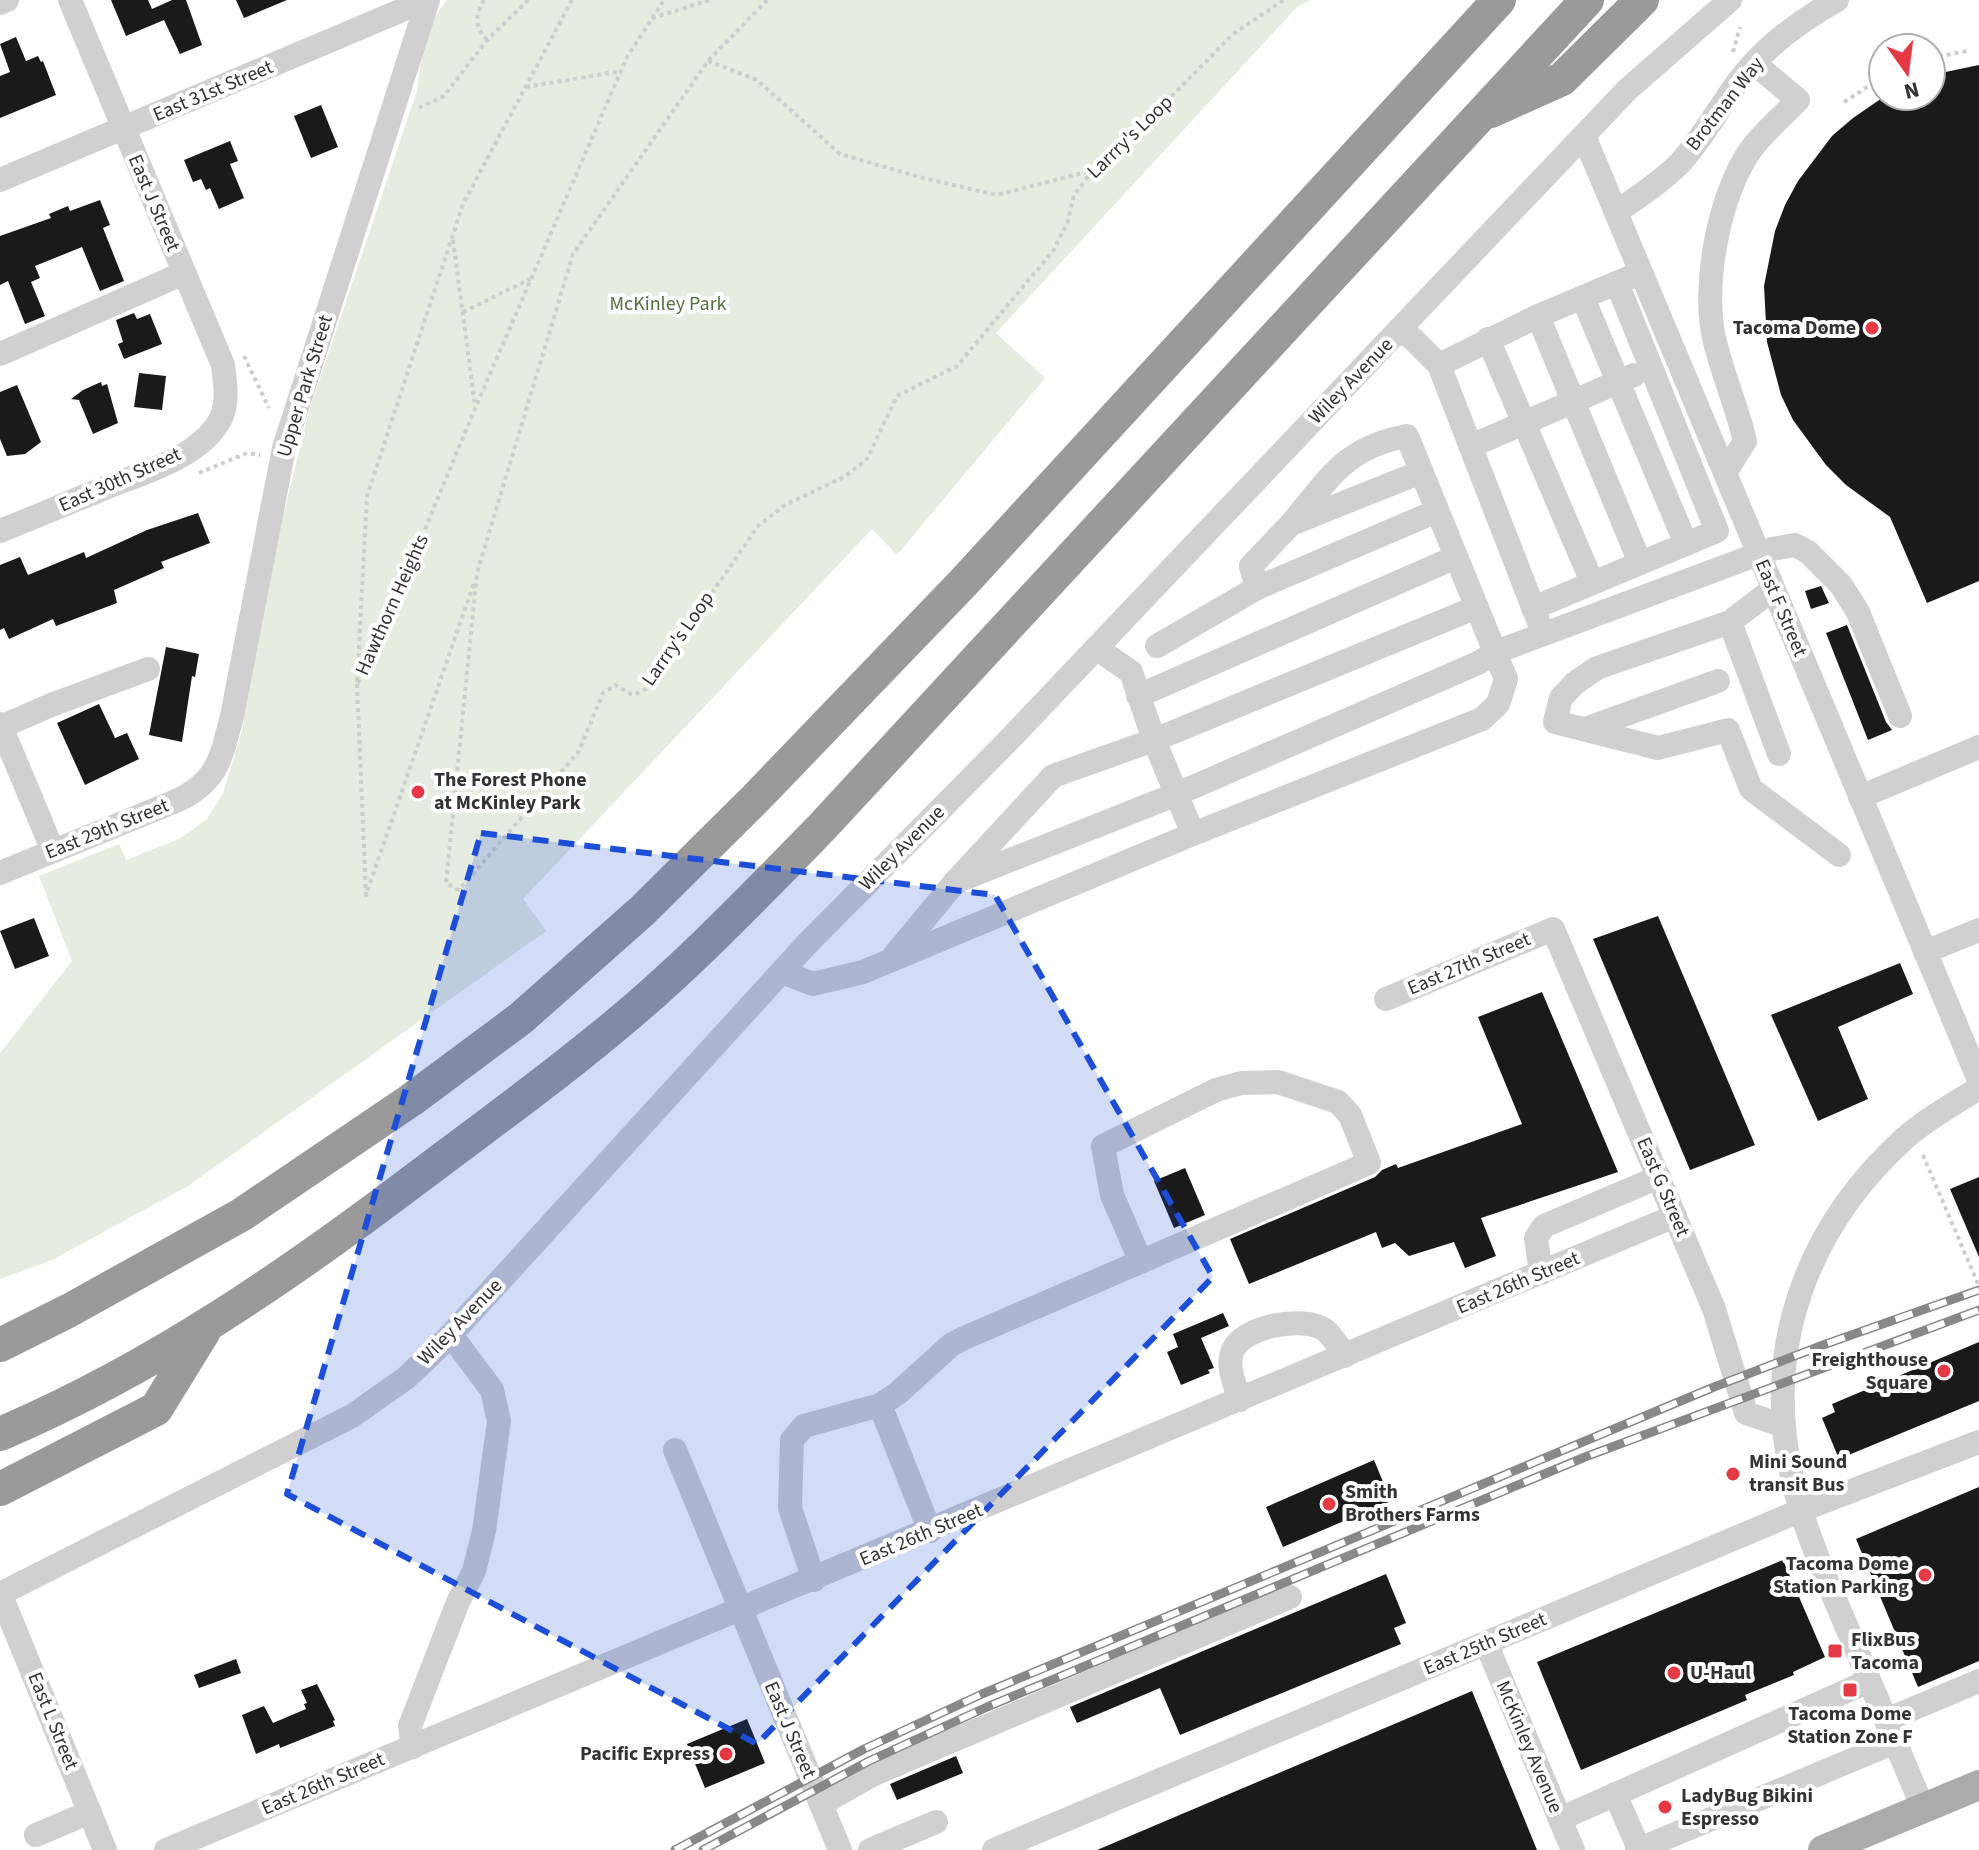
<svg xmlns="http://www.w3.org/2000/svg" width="1979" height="1850" font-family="'Source Sans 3',sans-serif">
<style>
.green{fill:#e6ecdf}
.building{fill:#1a1a1a}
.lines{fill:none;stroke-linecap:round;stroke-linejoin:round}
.path{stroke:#cdcdcd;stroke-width:4;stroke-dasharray:4 4;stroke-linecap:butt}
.minor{stroke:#d0d0d0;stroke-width:24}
.major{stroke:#ababab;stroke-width:30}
.highway{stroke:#9a9a9a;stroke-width:34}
.rail-casing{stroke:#888;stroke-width:9}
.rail{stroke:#fff;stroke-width:6;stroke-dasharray:18;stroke-linecap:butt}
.marked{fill:#1d4ed8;fill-opacity:0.2;stroke:#1d4ed8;stroke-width:6;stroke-dasharray:16 10;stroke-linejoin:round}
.poi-dot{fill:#e63946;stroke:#fff;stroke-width:3}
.labels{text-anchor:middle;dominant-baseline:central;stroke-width:8;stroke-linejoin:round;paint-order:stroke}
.street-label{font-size:20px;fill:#333;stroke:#fff}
.park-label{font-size:20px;fill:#56703f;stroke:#fff}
.poi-label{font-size:20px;font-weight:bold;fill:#333;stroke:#fff;text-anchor:start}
</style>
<rect width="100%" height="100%" fill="#fff"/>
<path class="green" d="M 447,0 L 1311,0 L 1297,7 L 996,333 L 1045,378 L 897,555 L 872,529 L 523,899 L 546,931 L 188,1186 L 52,1260 L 0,1279 L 0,1053 L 72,961 L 39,876 L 119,844 L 126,860 L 181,838 L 207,819 L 223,794 L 243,727 L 245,690 L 282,520 L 310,408 L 417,91 C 422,57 424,27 447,0 Z"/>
<g class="building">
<polygon points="111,0 148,0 152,9 172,0 186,0 202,45 180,54 164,20 126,36"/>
<polygon points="236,0 287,0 244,18"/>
<polygon points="16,37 26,61 38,56 41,62 43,61 56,95 0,118 0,76 10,72 0,44"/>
<polygon points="1979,65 1979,581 1927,603 1890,517 1846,485 1826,465 1793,420 1781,395 1767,342 1764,286 1775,231 1785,205 1798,181 1832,136 1853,118 1885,96 1931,96 1931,75"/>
<polygon points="321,105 338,147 311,158 294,116"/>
<polygon points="230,141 238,161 230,164 244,198 219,209 210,188 206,190 201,179 193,182 184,160"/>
<polygon points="100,200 110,225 103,228 124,281 100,291 82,247 35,266 40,278 31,282 45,316 25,324 8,281 0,285 0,236 51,218 49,214 68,206 70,211"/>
<polygon points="134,313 137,319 150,314 162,344 124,359 118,344 123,342 116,320"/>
<polygon points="139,373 166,376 162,410 134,407"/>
<polygon points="101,382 102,386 107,384 118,423 93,434 79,400 71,399 83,390"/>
<polygon points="17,385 41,442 25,454 7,456 0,439 0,392"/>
<polygon points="198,513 210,543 161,562 164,568 114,590 117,603 56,626 53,619 9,639 4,628 0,630 0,565 20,557 28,575 84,552 86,558 147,530"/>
<polygon points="1821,586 1829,603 1811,609 1805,591"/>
<polygon points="1847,625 1886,722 1892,730 1868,740 1826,633"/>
<polygon points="166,647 199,654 195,677 192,676 182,742 149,735"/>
<polygon points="99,704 115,738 127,733 139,759 85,785 57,723"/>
<polygon points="1658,916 1755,1145 1690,1170 1593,939"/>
<polygon points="34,918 49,956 15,969 0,931"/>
<polygon points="1900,963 1913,994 1838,1027 1868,1099 1818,1121 1771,1015"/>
<polygon points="1542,992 1618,1172 1481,1218 1496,1256 1465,1268 1454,1242 1409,1256 1395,1243 1382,1248 1376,1232 1249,1284 1230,1239 1375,1177 1382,1170 1396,1164 1398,1168 1522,1124 1478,1017"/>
<polygon points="1185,1168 1205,1215 1174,1228 1154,1181"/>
<polygon points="1979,1177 1979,1257 1950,1189"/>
<polygon points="1223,1313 1229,1326 1201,1338 1214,1368 1208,1370 1210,1373 1181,1385 1167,1352 1178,1347 1173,1334"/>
<polygon points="1979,1342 1979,1401 1839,1459 1822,1418 1835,1412 1832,1404"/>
<polygon points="1374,1460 1391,1501 1283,1547 1266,1507"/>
<polygon points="1979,1487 1979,1661 1918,1687 1856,1539"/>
<polygon points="1783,1560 1825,1657 1793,1672 1794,1675 1745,1695 1747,1700 1581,1770 1537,1662"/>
<polygon points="1386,1574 1406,1623 1394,1628 1401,1644 1180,1735 1160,1688 1077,1723 1070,1707"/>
<polygon points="236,1659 241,1673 199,1688 194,1675"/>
<polygon points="317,1684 335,1720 333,1721 335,1726 280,1748 279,1744 256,1754 242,1715 264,1706 273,1723 306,1709 304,1704 307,1703 301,1690"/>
<polygon points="1472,1691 1537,1850 1097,1850"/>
<polygon points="747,1719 765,1763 705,1788 687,1744"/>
<polygon points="956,1756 963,1773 897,1800 890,1784"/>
</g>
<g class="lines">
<g class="path">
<path d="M 484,0 C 475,17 474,25 487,40"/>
<polyline points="572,0 463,204 367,496 357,684 376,648 471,418 627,57 664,0"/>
<polyline points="767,0 708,61 573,254 477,573 446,883 459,890 579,751 603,693 615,685 633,695 646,689 758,526 785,505 844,477 867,459 897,396 957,366 1053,251 1068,221 1074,195 1093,170 1181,87 1233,34 1284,0"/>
<polyline points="652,18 710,0"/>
<polyline points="1733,52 1740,27"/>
<polyline points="1931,58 1967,51"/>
<polyline points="708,61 757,80 840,154 927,179 997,195 1090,171"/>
<polyline points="526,87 621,71"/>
<polyline points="1844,102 1883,77"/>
<polyline points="419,108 444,96 487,40 528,0"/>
<polyline points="453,240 475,406"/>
<polyline points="463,312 530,279"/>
<polyline points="244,356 269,408"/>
<polyline points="199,473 247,453 260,455"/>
<polyline points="357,684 366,895 474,583"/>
<polyline points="1923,1155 1978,1284"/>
</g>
<g class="minor">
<polyline points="0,3 7,0"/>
<polyline points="1584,136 1979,1080"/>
<polyline points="0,180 426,0"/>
<path d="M 1616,212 C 1638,197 1661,182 1680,163 C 1705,136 1722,101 1745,73 C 1770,43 1803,19 1837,0"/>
<polyline points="1583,298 1686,544"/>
<polyline points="1538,316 1640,563"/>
<polyline points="1400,330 1414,340 1439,365 1538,620"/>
<polyline points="1488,339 1592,582"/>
<polyline points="0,354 184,273"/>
<polyline points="1439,365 1538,316 1633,276"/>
<polyline points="1471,446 1634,375"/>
<path d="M 1725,473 L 1745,441 C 1737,407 1723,375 1715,342 C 1701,289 1719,192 1752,148 C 1765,131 1783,116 1798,100 L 1755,64"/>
<path d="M 0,531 C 33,518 65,504 98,491 C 137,474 198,460 220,420 C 229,403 225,383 223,365 L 70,0"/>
<polyline points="1257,588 1251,566 1291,524 1421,472"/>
<polyline points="1773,589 1730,622 1597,668 1575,683 1561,698 1555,722 1658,748 1728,730 1751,789 1839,855"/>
<polyline points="1533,608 1717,531 1617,283"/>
<polyline points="1730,622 1779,754"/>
<polyline points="1157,646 1257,588 1437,511"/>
<polyline points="1096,648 1131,672 1154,740 1193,834"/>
<polyline points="1138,696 1456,557"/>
<polyline points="0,724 53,851"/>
<polyline points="1,727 51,705 148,669"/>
<polyline points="1585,729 1718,681"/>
<polyline points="1860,797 1979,747"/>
<path d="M 0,873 L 176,801 C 218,782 221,758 232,716 L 284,448 L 428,0"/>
<polyline points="955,882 1177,794 1478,663 1496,652 1772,549 1795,545 1808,552 1841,585 1858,612 1900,716"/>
<polyline points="1925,952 1979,930"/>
<polyline points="894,956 955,882 1053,776 1154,740 1477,607"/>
<path d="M 782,972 L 813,984 L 863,972 L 1193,834 L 1482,719 L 1498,704 L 1506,679 L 1407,436 C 1345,447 1329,479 1291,524"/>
<polyline points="1386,999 1553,929 1714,1309 1746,1413 1784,1426"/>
<polyline points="1541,1273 1536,1238 1544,1226 1659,1177"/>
<path d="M 1240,1400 C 1235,1385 1226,1366 1233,1350 C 1243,1326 1305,1315 1325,1330 C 1333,1336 1339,1348 1345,1356"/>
<polyline points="880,1405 930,1531"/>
<polyline points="675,1450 840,1850"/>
<polyline points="814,1580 790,1508 792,1440 804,1426 880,1405 898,1393 951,1345 962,1339 1369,1163 1350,1115 1338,1102 1278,1082 1241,1083 1216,1090 1103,1146 1112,1195 1141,1262"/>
<polyline points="0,1593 105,1850"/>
<polyline points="0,1594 352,1416 406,1378 445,1341 806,945 1006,743 1627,90 1730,0"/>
<polyline points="1486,1643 1573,1850"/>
<polyline points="1886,1720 1979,1681"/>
<polyline points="413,1747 410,1726 458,1602 474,1571 484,1531 499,1421 492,1390 451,1335"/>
<polyline points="1615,1794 1639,1849"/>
<polyline points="821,1804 872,1775 1290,1597"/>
<path d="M 1923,1808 C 1898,1749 1873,1689 1848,1630 C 1827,1580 1804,1530 1792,1477 C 1762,1348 1807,1227 1904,1139 C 1926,1119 1954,1104 1979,1088"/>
<polyline points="1560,1819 1869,1681"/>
<polyline points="36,1835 90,1812"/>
<polyline points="166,1850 1675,1216"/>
<polyline points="870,1850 936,1822"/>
<polyline points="994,1850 1802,1510 1979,1442"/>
<polyline points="1637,1850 1895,1742"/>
</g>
<polyline class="major" points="1823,1850 1979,1785"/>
<g class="highway">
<polyline points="1491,111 1562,79 1642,0"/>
<polyline points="0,1345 70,1310 241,1215 411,1100 520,1019 642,911 756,798 963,583 1499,0"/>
<path d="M 0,1434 C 153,1369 289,1275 421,1175 C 479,1131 538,1089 594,1043 C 676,978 749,902 822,827 L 1587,0"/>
<polyline points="0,1489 156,1409 204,1331"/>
</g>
<defs>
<g id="rail">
<polyline points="675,1850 864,1749 982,1694 1714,1387 1823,1345 1979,1290"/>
<polyline points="703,1850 869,1761 987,1707 1585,1457 1979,1310"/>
</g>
</defs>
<use href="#rail" class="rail-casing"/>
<use href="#rail" class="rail"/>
</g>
<path class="marked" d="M 481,833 L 995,895 L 1213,1277 L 757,1744 L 287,1494 Z"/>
<g class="poi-dot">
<circle cx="1872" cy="328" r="8"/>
<circle cx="418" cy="792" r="8"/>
<circle cx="1944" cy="1371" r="8"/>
<circle cx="1733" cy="1474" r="8"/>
<circle cx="1329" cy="1504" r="8"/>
<circle cx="1925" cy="1575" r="8"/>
<rect x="1827" y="1643" width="16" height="16" rx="4"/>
<circle cx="1674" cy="1673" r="8"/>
<rect x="1842" y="1682" width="16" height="16" rx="4"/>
<circle cx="726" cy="1754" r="8"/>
<circle cx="1665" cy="1807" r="8"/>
</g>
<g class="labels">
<g class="street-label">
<text transform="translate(213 91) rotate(-23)">East 31st Street</text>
<text transform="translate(1725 104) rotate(-52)">Brotman Way</text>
<text transform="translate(1130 137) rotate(-44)">Larrry's Loop</text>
<text transform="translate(154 203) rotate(67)">East J Street</text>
<text transform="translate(1351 381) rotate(-46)">Wiley Avenue</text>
<text transform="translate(305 386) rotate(-73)">Upper Park Street</text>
<text transform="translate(120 480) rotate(-24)">East 30th Street</text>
<text transform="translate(392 605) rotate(-66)">Hawthorn Heights</text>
<text transform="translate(1781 608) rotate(67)">East F Street</text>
<text transform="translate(678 639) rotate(-55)">Larrry's Loop</text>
<text transform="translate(107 829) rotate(-22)">East 29th Street</text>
<text transform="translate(902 848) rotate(-45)">Wiley Avenue</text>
<text transform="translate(1469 964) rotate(-23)">East 27th Street</text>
<text transform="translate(1663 1187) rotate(67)">East G Street</text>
<text transform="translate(1518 1283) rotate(-23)">East 26th Street</text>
<text transform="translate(460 1322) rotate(-46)">Wiley Avenue</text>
<text transform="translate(921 1535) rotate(-23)">East 26th Street</text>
<text transform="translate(1485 1644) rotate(-23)">East 25th Street</text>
<text transform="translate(53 1721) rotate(68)">East L Street</text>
<text transform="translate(790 1730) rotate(67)">East J Street</text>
<text transform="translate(1529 1747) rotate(67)">McKinley Avenue</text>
<text transform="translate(323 1784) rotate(-23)">East 26th Street</text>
</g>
<g class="park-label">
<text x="668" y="304">McKinley Park</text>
</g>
<g class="poi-label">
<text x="1856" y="328" text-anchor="end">Tacoma Dome</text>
<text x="434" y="780">The Forest Phone<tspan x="434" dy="23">at McKinley Park</tspan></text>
<text x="1928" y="1360" text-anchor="end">Freighthouse<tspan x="1928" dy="23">Square</tspan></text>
<text x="1749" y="1462">Mini Sound<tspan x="1749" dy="23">transit Bus</tspan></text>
<text x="1345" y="1492">Smith<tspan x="1345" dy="23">Brothers Farms</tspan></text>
<text x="1909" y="1564" text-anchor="end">Tacoma Dome<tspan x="1909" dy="23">Station Parking</tspan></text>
<text x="1851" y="1640">FlixBus<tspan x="1851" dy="23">Tacoma</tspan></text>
<text x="1690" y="1673">U-Haul</text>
<text x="1850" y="1714" text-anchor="middle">Tacoma Dome<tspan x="1850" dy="23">Station Zone F</tspan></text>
<text x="710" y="1754" text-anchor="end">Pacific Express</text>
<text x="1681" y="1796">LadyBug Bikini<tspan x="1681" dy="23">Espresso</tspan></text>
</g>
</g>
<g transform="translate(1907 72) rotate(166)"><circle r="38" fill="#ffffff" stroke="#adadad" stroke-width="2"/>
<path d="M0-6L14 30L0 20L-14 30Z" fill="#e63946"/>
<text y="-12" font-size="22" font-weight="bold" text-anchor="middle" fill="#333333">N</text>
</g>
</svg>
